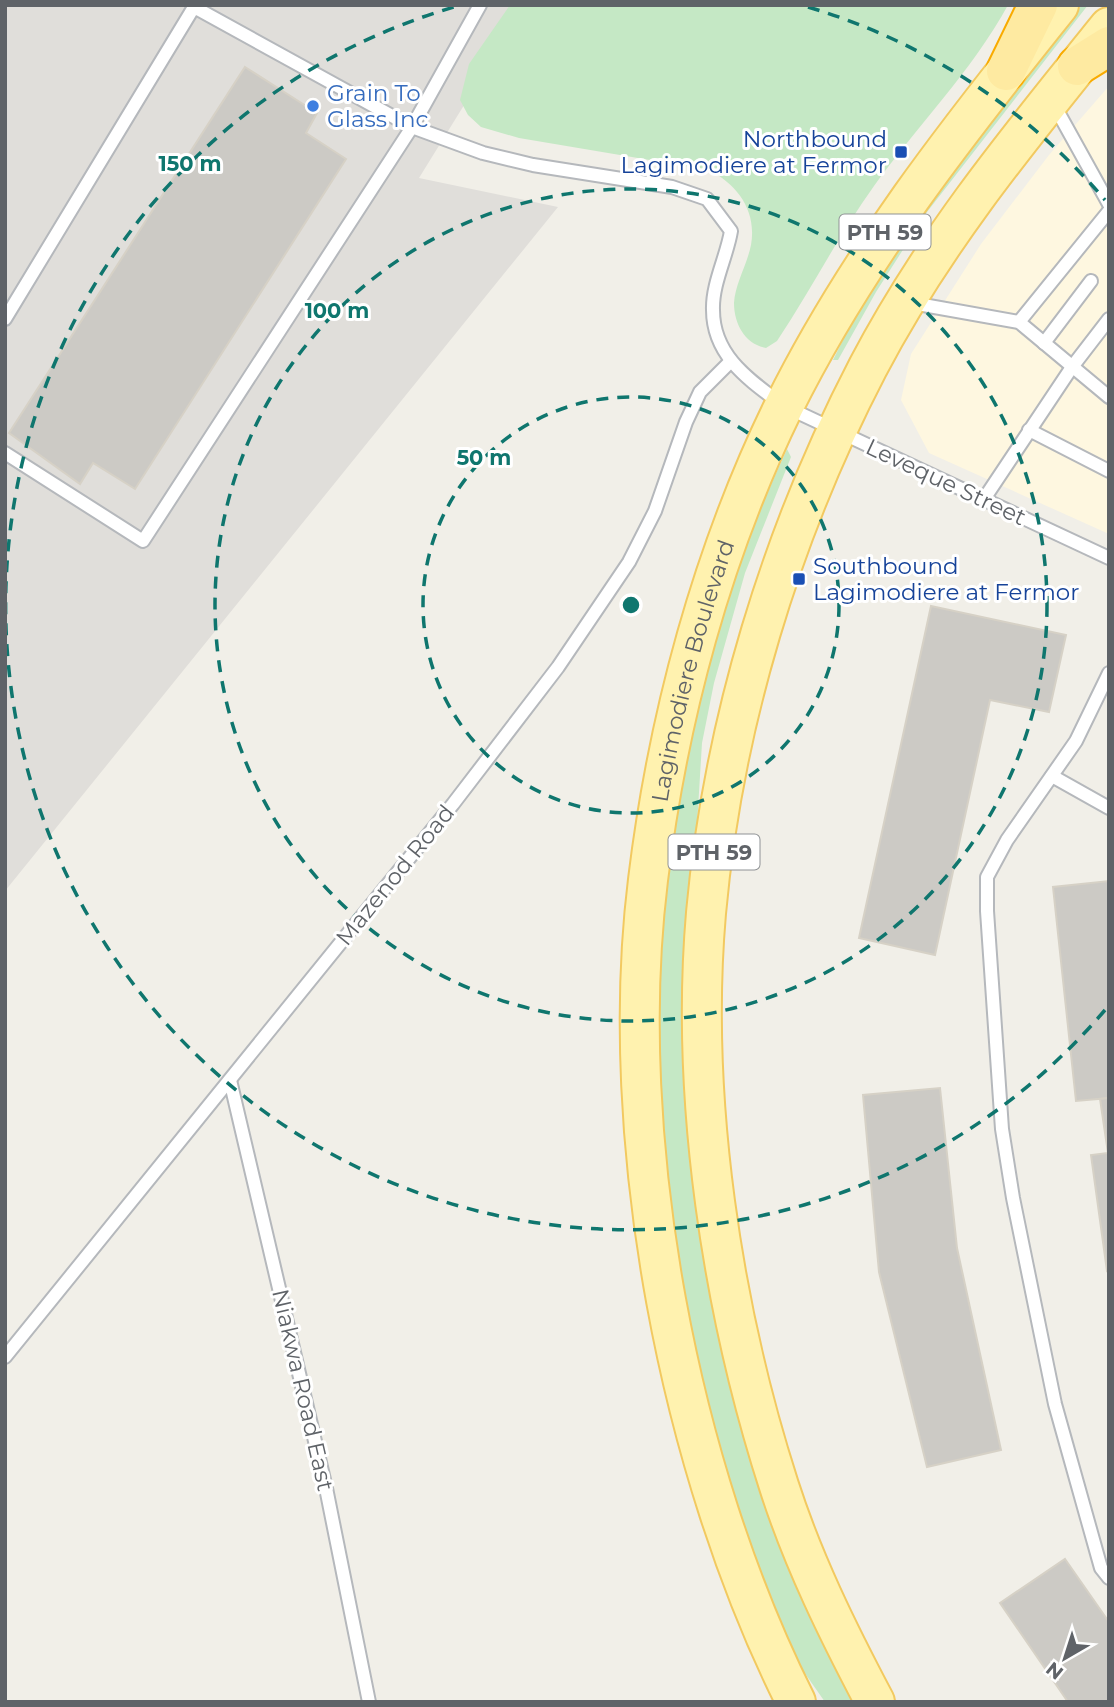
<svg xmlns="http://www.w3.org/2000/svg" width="1114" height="1707" font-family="Montserrat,sans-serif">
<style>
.commercial{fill:#fef7e0}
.industrial{fill:#e0deda}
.green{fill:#c5e8c5}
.building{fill:#cccac5;stroke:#d6d1c6;stroke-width:2}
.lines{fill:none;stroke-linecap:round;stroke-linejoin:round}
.service-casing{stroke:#b5b8bc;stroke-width:16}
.primary-casing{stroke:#f2c960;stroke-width:42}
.trunk-casing{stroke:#f9ab00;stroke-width:42}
.service{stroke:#fff;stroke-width:12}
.primary{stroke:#fff2af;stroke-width:38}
.trunk{stroke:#feeaa1;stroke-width:38}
.ring{fill:none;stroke:#0f766e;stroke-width:3.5;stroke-dasharray:12 9}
.shop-dot{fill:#3f7fe0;stroke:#fff;stroke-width:2.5}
.transit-dot{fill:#1a4fb4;stroke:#fff;stroke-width:2.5}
.labels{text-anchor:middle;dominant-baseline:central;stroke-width:6;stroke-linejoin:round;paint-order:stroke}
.shield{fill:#fff;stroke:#8f9295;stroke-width:2}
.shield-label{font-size:21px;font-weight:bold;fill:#5f6368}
.shop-label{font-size:23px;fill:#366cbe;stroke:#fff;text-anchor:start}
.transit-label{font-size:23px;fill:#164399;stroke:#fff;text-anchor:end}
.street-label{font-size:23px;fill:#5f6368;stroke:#fff}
.centre{fill:#0f766e;stroke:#fff;stroke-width:3.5}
.ring-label{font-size:21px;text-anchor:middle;font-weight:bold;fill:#0f766e;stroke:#fff;stroke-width:6;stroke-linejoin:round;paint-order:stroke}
</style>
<rect width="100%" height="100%" fill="#f1efe8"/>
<polygon class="commercial" points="1109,86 1109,534 929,453 901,400 911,354 981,244 1049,155"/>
<polygon class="industrial" points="5,5 526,5 419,178 558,207 5,891"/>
<g class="green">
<path d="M 510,5 L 1008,5 C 972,71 917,126 874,186 C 838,236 811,290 777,341 L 766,348 C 745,344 734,324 734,303 C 735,284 747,265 751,245 C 757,211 738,185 709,170 L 519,138 L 481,127 L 468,115 L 460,100 L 469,64 Z"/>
<polygon points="1082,5 1088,5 927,212 876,292 838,360 833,360 869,288 951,167"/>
<polygon points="787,449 791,457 745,573 714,683 702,743 695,858 699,1215 710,1290 733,1393 807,1606 852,1702 825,1702 797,1662 732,1501 686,1316 665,1171 657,1038 661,907 688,743 734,567"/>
</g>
<g class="building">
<polygon points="245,67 317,113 306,133 346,159 135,489 93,463 80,484 9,433"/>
<polygon points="931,606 1066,635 1049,712 990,700 935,955 859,938"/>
<polygon points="1109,881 1109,1098 1076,1101 1053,887"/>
<polygon points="940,1088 957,1248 1001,1450 927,1467 879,1272 863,1095"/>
<polygon points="1109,1098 1109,1270 1107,1271 1091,1155 1108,1153 1100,1099"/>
<polygon points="1065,1559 1109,1622 1109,1702 1068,1702 1000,1603"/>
</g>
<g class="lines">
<defs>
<g id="service">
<path d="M 480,5 L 412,127 L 483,153 L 533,165 L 672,187 L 707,199 L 731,231 C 727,256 712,284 713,310 C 713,357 751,381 784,406 L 1109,558"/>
<polyline points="1053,103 1109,204"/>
<polyline points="912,303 1019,322 1109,397"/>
<polyline points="5,319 194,7 412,127 143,541 5,453"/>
<polyline points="1019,322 1109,211"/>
<polyline points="1044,343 1091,281"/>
<polyline points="1029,430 1109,471"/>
<polyline points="984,499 1072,367 1109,319"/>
<polyline points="1109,673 1076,741 1007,840 987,877 987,911 1002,1129 1013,1198 1055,1404 1101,1568 1109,1578"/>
<polyline points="1052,776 1109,808"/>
<polyline points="230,1080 326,1488 369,1702"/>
<polyline points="5,1357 453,804 558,667 629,562 655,511 686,422 700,392 731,361"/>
</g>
<g id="primary">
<path id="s1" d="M 796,1702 C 679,1470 616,1138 648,880 C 668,717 712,553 784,406 C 857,259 957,132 1059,5"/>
<path d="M 875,1702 C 838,1632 803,1561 779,1486 C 722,1309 690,1099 706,913 C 723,725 781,534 868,367 C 934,241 1020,137 1109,27"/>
</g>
<g id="trunk">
<polyline points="1077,66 1109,46"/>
<polyline points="1006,71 1038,5"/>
</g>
</defs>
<use href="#service" class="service-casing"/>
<use href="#primary" class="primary-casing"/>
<use href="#trunk" class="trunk-casing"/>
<use href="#service" class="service"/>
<use href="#primary" class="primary"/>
<use href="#trunk" class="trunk"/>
</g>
<g class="ring">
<circle cx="631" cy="605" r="208"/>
<circle cx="631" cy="605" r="416"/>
<path d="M1105 1010A624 624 0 1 1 454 7M808 7A624 624 0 0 1 1105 200"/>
</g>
<circle class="shop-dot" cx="313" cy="106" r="7"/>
<g class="transit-dot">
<rect x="894" y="145" width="14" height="14" rx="3.5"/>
<rect x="792" y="572" width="14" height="14" rx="3.5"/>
</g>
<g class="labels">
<g class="shield">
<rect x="839.5" y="214.5" width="91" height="35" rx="5"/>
<rect x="668.5" y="834.5" width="91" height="35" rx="5"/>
</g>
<g class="shield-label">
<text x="885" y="232">PTH 59</text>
<text x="714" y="852">PTH 59</text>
</g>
<g class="shop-label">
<text x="327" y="93">Grain To<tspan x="327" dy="26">Glass Inc</tspan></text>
</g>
<g class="transit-label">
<text x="887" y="139">Northbound<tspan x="887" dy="26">Lagimodiere at Fermor</tspan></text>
<text x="813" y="566" text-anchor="start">Southbound<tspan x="813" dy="26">Lagimodiere at Fermor</tspan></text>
</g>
<g class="street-label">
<text transform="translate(946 482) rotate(25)">Leveque Street</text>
<text stroke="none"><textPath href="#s1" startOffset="1060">Lagimodiere Boulevard</textPath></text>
<text transform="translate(395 875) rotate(-51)">Mazenod Road</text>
<text transform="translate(303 1390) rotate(77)">Niakwa Road East</text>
</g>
</g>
<circle cx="631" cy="605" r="10" class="centre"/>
<g class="ring-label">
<text x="190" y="171">150 m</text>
<text x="337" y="318">100 m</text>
<text x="484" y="465">50 m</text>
</g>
<rect width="1114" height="1707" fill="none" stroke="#5f6368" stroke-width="14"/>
<g transform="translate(1065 1658) rotate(219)" stroke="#ffffff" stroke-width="5" paint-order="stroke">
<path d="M0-5L12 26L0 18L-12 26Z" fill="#5f6368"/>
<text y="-10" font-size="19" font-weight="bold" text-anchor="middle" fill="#5f6368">N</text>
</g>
</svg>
